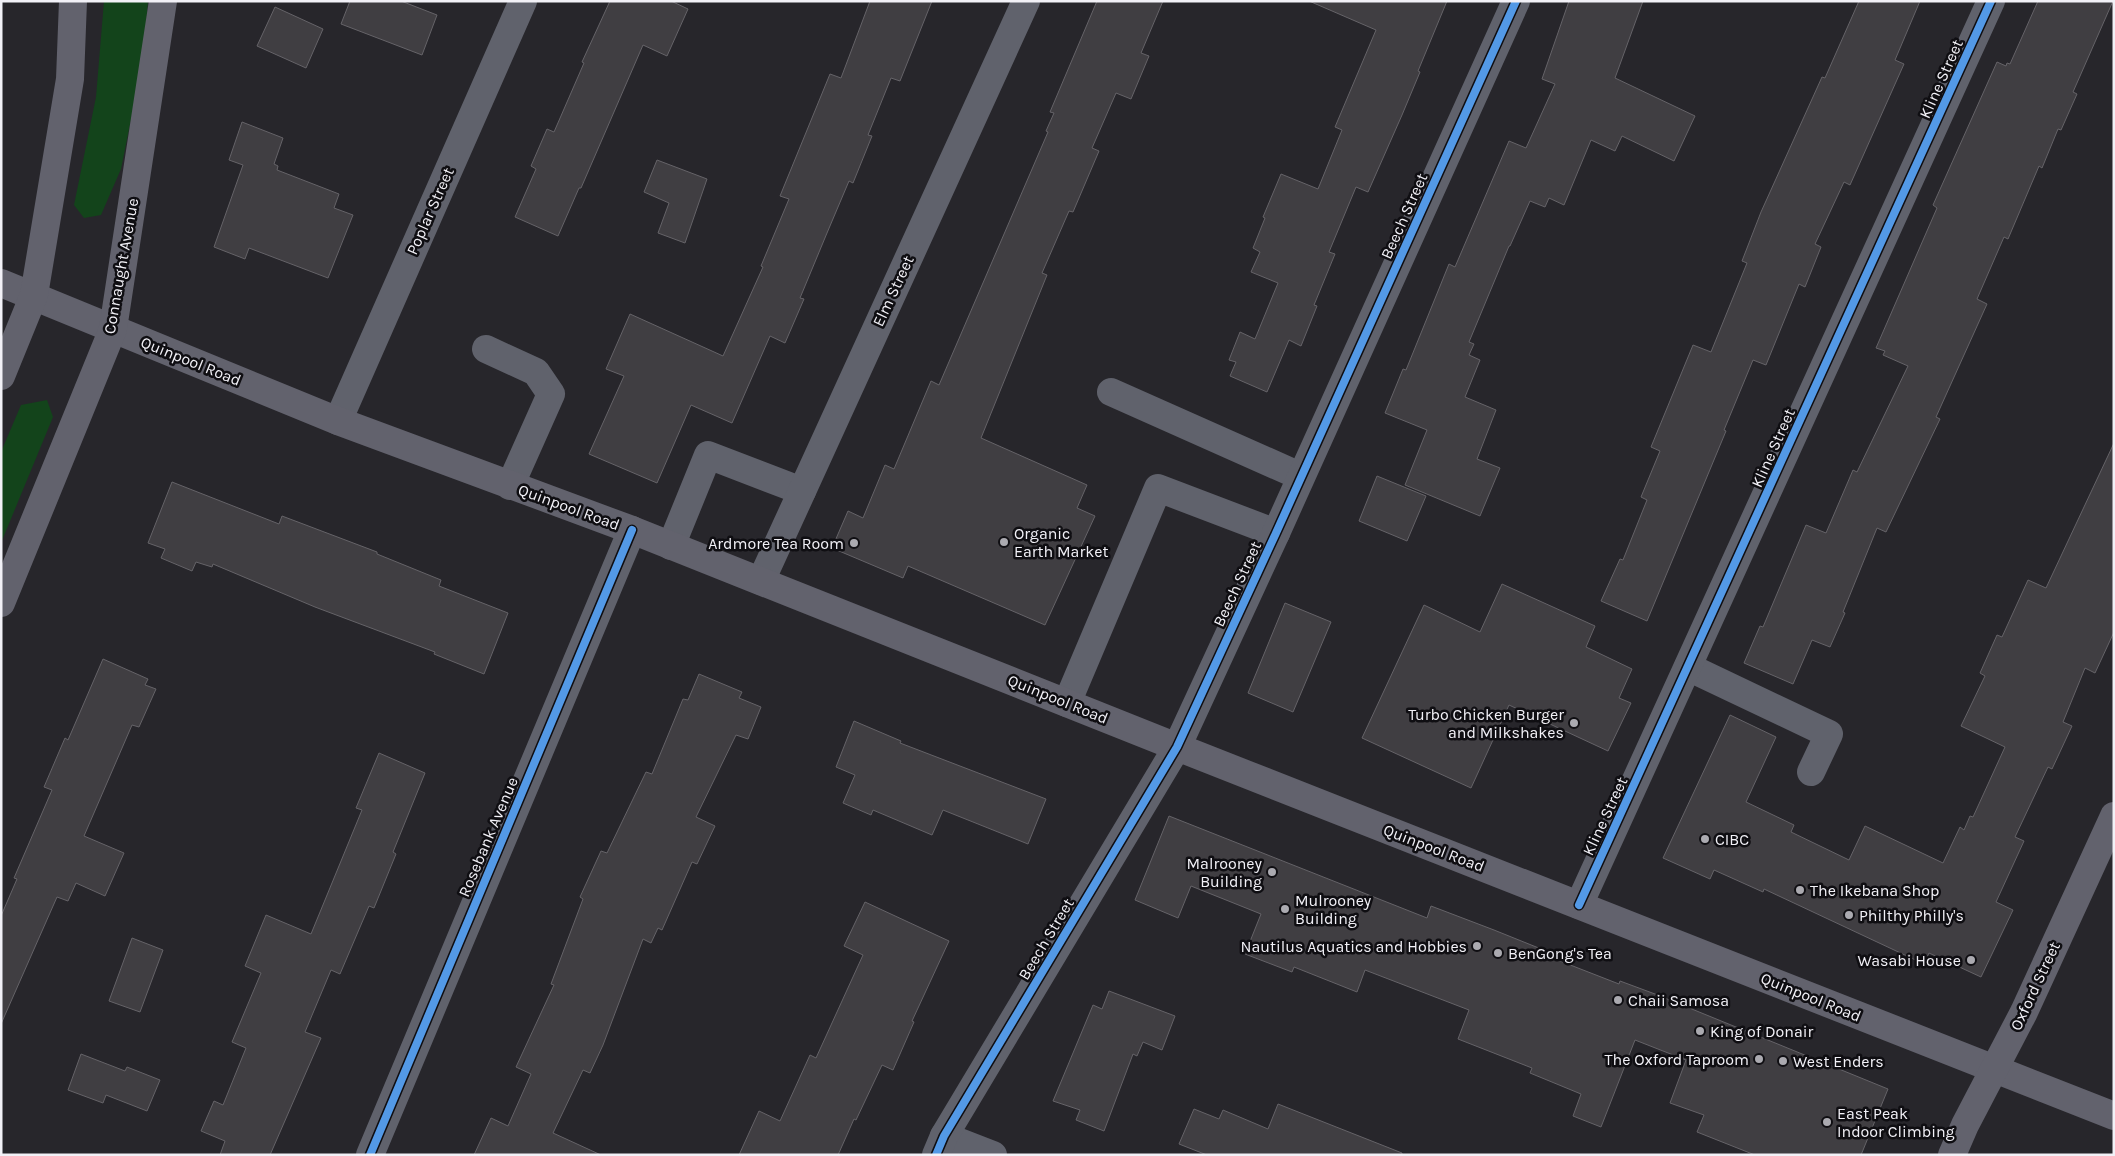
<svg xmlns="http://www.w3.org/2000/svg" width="2115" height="1156" font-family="Karla,sans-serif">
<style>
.green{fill:#13441b}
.building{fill:#403e42;stroke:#656368}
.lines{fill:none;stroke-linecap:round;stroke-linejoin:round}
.minor{stroke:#60626c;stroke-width:28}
.major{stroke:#62626d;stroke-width:28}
.cycleway-casing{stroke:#0f0e12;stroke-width:11}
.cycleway{stroke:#5399e6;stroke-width:8}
.poi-dot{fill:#abaab0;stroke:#0f0e12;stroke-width:2}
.labels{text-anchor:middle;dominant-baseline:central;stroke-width:5;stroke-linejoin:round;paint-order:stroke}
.street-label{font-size:16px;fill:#f2f1f7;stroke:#0f0e12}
.poi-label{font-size:16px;fill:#f2f1f7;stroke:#0f0e12;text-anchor:start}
</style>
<rect width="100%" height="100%" fill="#27262b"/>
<g class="green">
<polygon points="104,1 148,1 143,60 121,169 101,215 84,218 74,205 96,97"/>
<polygon points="47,400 53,417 1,543 1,452 21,405"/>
</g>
<g class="building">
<polygon points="350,1 401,1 437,15 422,55 341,24"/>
<polygon points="610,1 671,1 688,9 667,56 643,45 581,188 579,188 558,236 515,217 536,169 531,166 547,129 554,132 584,63 582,62"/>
<polygon points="870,1 932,1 900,81 891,78 868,135 872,136 853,183 849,181 827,233 800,298 804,299 785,343 770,336 732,423 691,405 657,483 589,454 624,376 606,369 630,314 723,356 763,267 761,266 789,199 780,196 830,74 841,78"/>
<polygon points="1097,1 1163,1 1141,53 1149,56 1131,99 1116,93 1092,148 1099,151 1073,212 1069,211 1042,273 1047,275 981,438 1087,485 1077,508 1095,516 1045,625 908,566 903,578 832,548 848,511 863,518 885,465 894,469 931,381 939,385 1048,132 1046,131 1054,113 1050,112"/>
<polygon points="1309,1 1447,1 1418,71 1420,72 1402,115 1368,192 1356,187 1329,252 1335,254 1314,305 1317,306 1301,346 1289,340 1267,392 1230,376 1236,362 1229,360 1240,332 1255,339 1278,283 1251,272 1260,252 1253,248 1265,218 1263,217 1281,174 1318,189 1342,130 1335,127 1376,30"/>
<polygon points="1569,1 1643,1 1615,78 1695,116 1674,161 1622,136 1615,151 1591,140 1564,205 1549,198 1545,207 1530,201 1510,246 1509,246 1469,342 1474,344 1469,355 1480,360 1465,397 1496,410 1477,459 1500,468 1480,516 1405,485 1427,430 1385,413 1403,369 1406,370 1449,264 1455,267 1509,141 1526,148 1555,84 1542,79"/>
<polygon points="1859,1 1920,1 1895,60 1904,64 1850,185 1844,182 1815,244 1821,247 1805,287 1799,284 1766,365 1753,360 1724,430 1726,431 1647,621 1601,601 1620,559 1623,560 1647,500 1641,497 1660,451 1651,447 1693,345 1711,352 1747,263 1742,261 1761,212 1822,77 1825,78"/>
<polygon points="2038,1 2113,1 2073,92 2077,94 2061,130 2058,129 2042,168 2039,166 2008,239 2004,237 1977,299 1987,304 1936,417 1940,419 1886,532 1877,528 1843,612 1845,613 1830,647 1812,640 1793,684 1744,663 1760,626 1763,627 1806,525 1826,533 1853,470 1857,472 1908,366 1883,355 1885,351 1876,348 1937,208 1933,205 1997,62 2006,66 2007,63 2010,64"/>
<polygon points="275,7 323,29 306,68 257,46"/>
<polygon points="242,122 283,138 274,164 278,166 277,170 339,194 334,208 353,215 328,278 249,248 245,259 214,247 243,165 229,160"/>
<polygon points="657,160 707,179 685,243 658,233 669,203 644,192"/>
<polygon points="2114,443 2114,632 2095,673 2085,668 2063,722 2072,726 2052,769 2048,767 2015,837 2024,841 1996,902 2013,910 1981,977 1929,953 1924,964 1764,889 1763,892 1714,870 1710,879 1663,858 1730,715 1776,737 1746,802 1794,825 1791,832 1849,860 1865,826 1943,863 1960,827 1964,830 1970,816 1973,817 2005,747 1961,726 1985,676 1980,673 1997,635 2002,637 2028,580 2046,588"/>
<polygon points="1377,476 1426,496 1407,541 1359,521"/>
<polygon points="172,482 279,524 282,516 377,552 377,554 441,580 439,586 508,613 484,674 434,654 435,652 315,607 213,564 212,567 196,562 192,571 161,558 165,549 148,543"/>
<polygon points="1502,584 1595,626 1586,647 1632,669 1619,698 1631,703 1608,751 1509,705 1471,788 1362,738 1424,605 1480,632"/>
<polygon points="1285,603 1331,622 1293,712 1248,693"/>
<polygon points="103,659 148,679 145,685 156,689 139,727 132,725 84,836 124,853 105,896 76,883 68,901 57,897 1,1024 1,916 17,879 14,878 52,790 44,787 65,738 68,740"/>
<polygon points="699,674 742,692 739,698 761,707 748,739 736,735 696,817 715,826 697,864 692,862 662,930 658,928 651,943 643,939 603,1045 590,1073 583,1070 553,1133 601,1155 474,1155 491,1118 508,1126 531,1074 516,1067 554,985 551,984 583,899 580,897 601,851 607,853 646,772 652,774 683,699 688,700"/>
<polygon points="854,721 901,741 900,743 1046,799 1028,844 943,810 932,835 873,810 871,815 843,803 855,775 836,767"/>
<polygon points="379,753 425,773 393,852 396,854 374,908 369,906 340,974 331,970 305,1032 321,1038 270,1155 220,1155 225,1141 201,1131 214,1101 223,1105 246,1048 232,1042 261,973 245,966 266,915 311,934 362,810 356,808"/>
<polygon points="1169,816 1427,918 1431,906 1494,930 1561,957 1560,961 1619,984 1620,981 1655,994 1888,1089 1861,1155 1755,1155 1697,1132 1704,1115 1670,1103 1686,1060 1635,1040 1601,1127 1573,1116 1581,1094 1530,1073 1532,1068 1458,1039 1469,1010 1365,970 1357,992 1294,967 1292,972 1245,954 1261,914 1191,886 1178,918 1135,900"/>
<polygon points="865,902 949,941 912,1021 914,1022 893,1070 882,1065 856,1120 854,1119 838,1155 739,1155 759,1111 780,1121 810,1055 816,1058 863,955 844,946"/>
<polygon points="132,938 163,950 140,1012 109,1001"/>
<polygon points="1109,991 1175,1016 1162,1050 1143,1042 1137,1056 1133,1054 1104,1131 1076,1120 1080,1110 1053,1101 1093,1005 1102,1009"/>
<polygon points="81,1054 125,1071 127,1067 160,1080 147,1111 106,1095 103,1103 68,1090"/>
<polygon points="1278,1104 1402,1153 1402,1155 1207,1155 1179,1144 1194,1109 1219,1119 1223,1110 1268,1129"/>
</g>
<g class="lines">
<g class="minor">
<polyline points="486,349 536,372 551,394 510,486"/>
<polyline points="1111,392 1300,476"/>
<polyline points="338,421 523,1"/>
<polyline points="671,546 708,455 802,491"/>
<polyline points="761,581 1026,1"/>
<polyline points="1688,667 1829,734 1811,772"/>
<polyline points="1067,703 1158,488 1276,533"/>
<polyline points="1579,905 1991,1"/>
<polyline points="944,1136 993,1155"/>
<polyline points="370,1155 632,530"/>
<polyline points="936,1155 944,1136 1177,747 1276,533 1516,1"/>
</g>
<g class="major">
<polyline points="1,283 338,421 632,530 1177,747 2114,1116"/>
<polyline points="1,376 34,295 70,79 73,1"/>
<polyline points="1,603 113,329 163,1"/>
<polyline points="1952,1155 1965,1125 2024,1012 2114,816"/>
</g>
<defs>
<g id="cycleway">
<polyline points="1579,905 1991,1"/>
<polyline points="370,1155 632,530"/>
<polyline points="936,1155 944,1136 1177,747 1276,533 1516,1"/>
</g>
</defs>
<use href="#cycleway" class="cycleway-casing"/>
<use href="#cycleway" class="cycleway"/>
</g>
<g class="poi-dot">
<circle cx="1004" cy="542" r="5"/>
<circle cx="854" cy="543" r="5"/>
<circle cx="1574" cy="723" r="5"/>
<circle cx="1705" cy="839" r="5"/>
<circle cx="1272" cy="872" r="5"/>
<circle cx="1800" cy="890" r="5"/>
<circle cx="1285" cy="909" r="5"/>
<circle cx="1849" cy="915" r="5"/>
<circle cx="1477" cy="946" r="5"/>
<circle cx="1498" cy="953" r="5"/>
<circle cx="1971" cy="960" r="5"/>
<circle cx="1618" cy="1000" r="5"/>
<circle cx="1700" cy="1031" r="5"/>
<circle cx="1759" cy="1059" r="5"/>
<circle cx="1783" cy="1061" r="5"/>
<circle cx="1827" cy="1122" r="5"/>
</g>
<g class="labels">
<g class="street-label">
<text transform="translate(1941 79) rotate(-66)">Kline Street</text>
<text transform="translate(430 211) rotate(-66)">Poplar Street</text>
<text transform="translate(1404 216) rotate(-66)">Beech Street</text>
<text transform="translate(121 266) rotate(-80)">Connaught Avenue</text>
<text transform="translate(893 291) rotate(-65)">Elm Street</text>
<text transform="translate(191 361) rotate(22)">Quinpool Road</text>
<text transform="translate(1773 448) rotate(-66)">Kline Street</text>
<text transform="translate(569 507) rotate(20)">Quinpool Road</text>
<text transform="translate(1237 584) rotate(-65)">Beech Street</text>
<text transform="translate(1058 699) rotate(22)">Quinpool Road</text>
<text transform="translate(1605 816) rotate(-65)">Kline Street</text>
<text transform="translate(488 837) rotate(-67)">Rosebank Avenue</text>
<text transform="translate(1434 848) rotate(21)">Quinpool Road</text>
<text transform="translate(1046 939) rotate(-59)">Beech Street</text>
<text transform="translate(2035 986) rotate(-65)">Oxford Street</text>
<text transform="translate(1811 997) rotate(22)">Quinpool Road</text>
</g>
<g class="poi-label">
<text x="1014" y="533">Organic<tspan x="1014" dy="18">Earth Market</tspan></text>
<text x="844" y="543" text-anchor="end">Ardmore Tea Room</text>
<text x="1564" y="714" text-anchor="end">Turbo Chicken Burger<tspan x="1564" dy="18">and Milkshakes</tspan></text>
<text x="1715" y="839">CIBC</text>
<text x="1262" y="863" text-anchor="end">Malrooney<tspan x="1262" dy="18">Building</tspan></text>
<text x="1810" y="890">The Ikebana Shop</text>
<text x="1295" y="900">Mulrooney<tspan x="1295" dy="18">Building</tspan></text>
<text x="1859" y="915">Philthy Philly's</text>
<text x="1467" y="946" text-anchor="end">Nautilus Aquatics and Hobbies</text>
<text x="1508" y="953">BenGong's Tea</text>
<text x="1961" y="960" text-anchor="end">Wasabi House</text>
<text x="1628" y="1000">Chaii Samosa</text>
<text x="1710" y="1031">King of Donair</text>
<text x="1749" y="1059" text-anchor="end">The Oxford Taproom</text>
<text x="1793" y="1061">West Enders</text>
<text x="1837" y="1113">East Peak<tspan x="1837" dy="18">Indoor Climbing</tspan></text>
</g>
</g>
<rect width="2115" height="1156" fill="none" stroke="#f2f1f7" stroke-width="5"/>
</svg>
